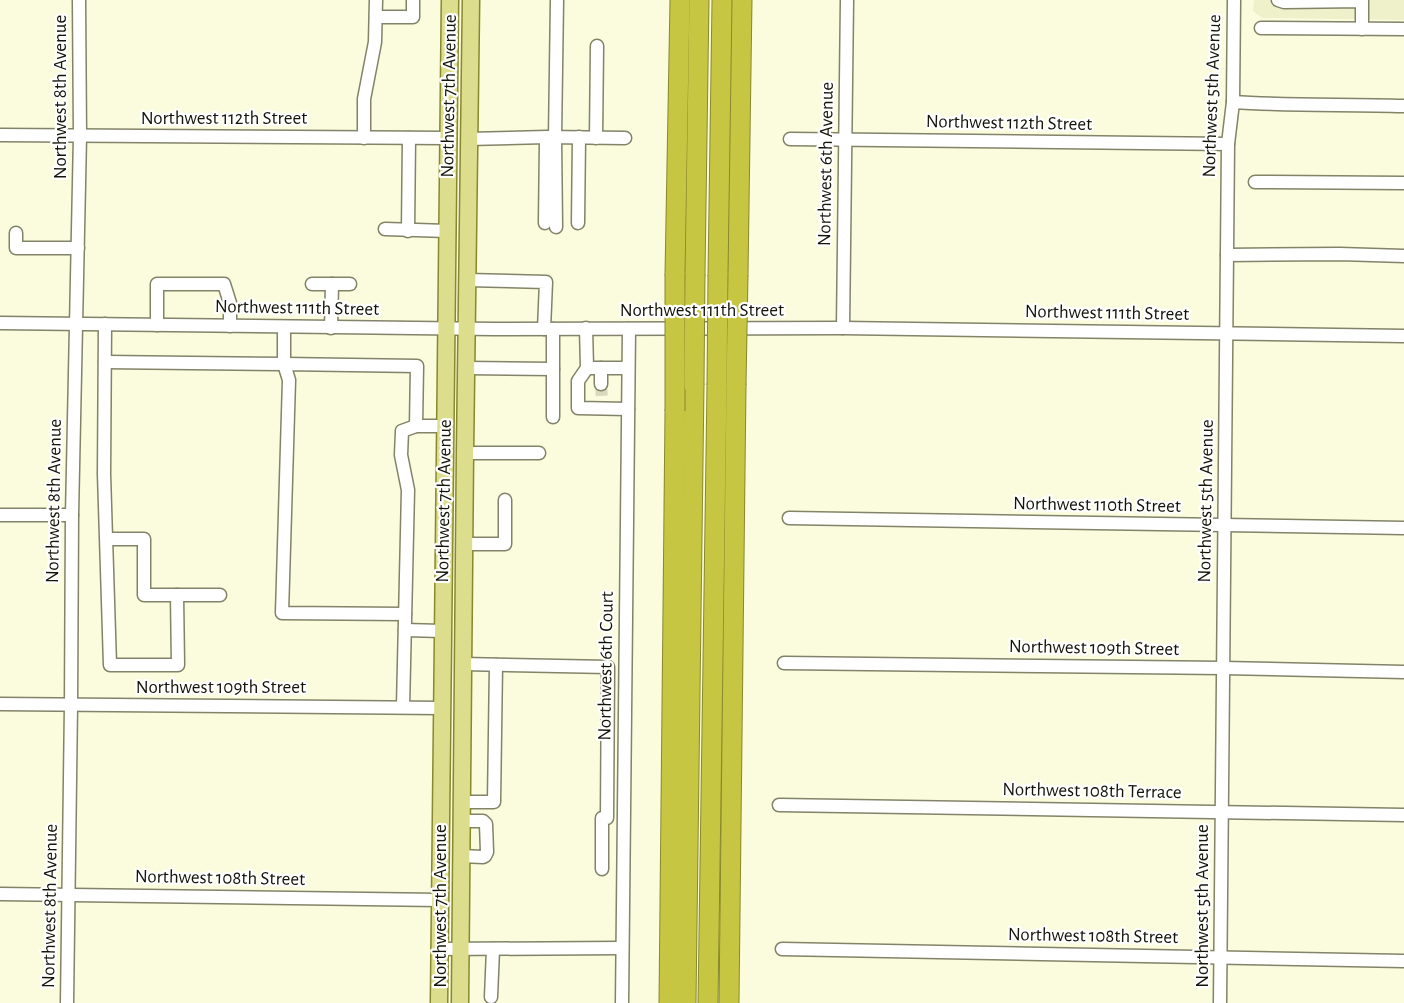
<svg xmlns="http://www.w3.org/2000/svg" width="1404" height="1003" font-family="'Alegreya Sans',sans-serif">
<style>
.built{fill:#eff1cb}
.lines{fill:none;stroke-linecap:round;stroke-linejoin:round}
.minor-tunnel{stroke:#d8d9bd;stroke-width:12;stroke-dasharray:12 6;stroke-linecap:butt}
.minor-casing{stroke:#828368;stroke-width:15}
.major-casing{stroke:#88882e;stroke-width:19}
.highway-casing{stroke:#88882e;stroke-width:21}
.minor{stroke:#fff;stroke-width:12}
.major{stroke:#dddd8e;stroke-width:16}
.highway{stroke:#c6c642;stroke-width:19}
.highway-bridge-casing{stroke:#88882e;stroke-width:21;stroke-linecap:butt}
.highway-bridge{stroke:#c6c642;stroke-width:19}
.labels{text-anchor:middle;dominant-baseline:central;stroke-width:4.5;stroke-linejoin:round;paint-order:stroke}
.street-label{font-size:19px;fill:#141409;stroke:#fff}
</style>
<rect width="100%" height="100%" fill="#fafcdd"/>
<polygon class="built" points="1254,0 1404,0 1404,20 1262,18 1253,11"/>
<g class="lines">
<polyline class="minor-tunnel" points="601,384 602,400"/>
<defs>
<g id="minor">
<polyline points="1278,0 1284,2 1362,1 1362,29"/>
<polyline points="376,17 413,17 413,0"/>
<polyline points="1261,28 1404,29"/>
<path d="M 1233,102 C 1290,106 1347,104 1404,106"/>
<polyline points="0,135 448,138"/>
<polyline points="364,138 364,99 375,42 376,0"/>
<polyline points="596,138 597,46"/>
<polyline points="468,139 547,137 625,138"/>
<polyline points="790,139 1228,144"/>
<polyline points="1255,182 1404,183"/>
<polyline points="545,223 546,140"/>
<polyline points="578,223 579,137"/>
<polyline points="556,227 555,138 557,0"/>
<polyline points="385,229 447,231"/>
<polyline points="408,231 409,138"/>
<polyline points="16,233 16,248 78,248"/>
<polyline points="1227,255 1340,254 1404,256"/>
<polyline points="467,280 546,282 544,329"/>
<polyline points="312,284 350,284"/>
<polyline points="0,323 494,329 843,328 1404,336"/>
<polyline points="105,324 104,474 110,665 178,665 177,595"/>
<polyline points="157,325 157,284 224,284 230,303 230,326"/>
<polyline points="331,328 332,284"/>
<polyline points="586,328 587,368 578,381 578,408 628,409"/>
<polyline points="843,328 847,0"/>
<polyline points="553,329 553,417"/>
<polyline points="105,362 284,364 284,327"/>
<polyline points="466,368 553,369"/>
<polyline points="587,368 628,368"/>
<polyline points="601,368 601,384"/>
<polyline points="465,453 539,453"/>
<polyline points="0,515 72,515"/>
<polyline points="789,518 1404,528"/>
<polyline points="107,539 144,539 144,595 220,595"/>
<polyline points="464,544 505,544 505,500"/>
<polyline points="405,614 282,613 289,380 284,364 417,366 416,426"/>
<polyline points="405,630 442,631"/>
<polyline points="784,663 1223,668 1404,672"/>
<polyline points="463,664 608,667 607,818 602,818 602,869"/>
<polyline points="0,704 441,708"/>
<polyline points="403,707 408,490 401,455 402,431 416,426 445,426"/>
<polyline points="461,802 494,802 496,665"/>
<polyline points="779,805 1404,815"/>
<polyline points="461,856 483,857 485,856 487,852 486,824 483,821 461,821"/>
<polyline points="0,894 440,900"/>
<polyline points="440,949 622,948"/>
<polyline points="782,949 1404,961"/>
<polyline points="491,997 493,949"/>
<polyline points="67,1003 71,705 72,515 80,136 79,0"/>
<polyline points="622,1003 629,329"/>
<polyline points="1220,1003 1228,144 1233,102 1234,0"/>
</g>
<g id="major">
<polyline points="439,1003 450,0"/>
<polyline points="460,1003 465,453 471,0"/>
</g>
<g id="highway">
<polyline points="675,274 680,0"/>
<polyline points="695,274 699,0"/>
<polyline points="718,275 722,0"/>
<polyline points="738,275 742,0"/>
<polyline points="669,1003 675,411"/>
<polyline points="686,1003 694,385"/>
<polyline points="708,1003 717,385"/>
<polyline points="729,1003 736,385"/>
</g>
</defs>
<use href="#minor" class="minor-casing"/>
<use href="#major" class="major-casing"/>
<use href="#highway" class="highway-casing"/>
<use href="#minor" class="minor"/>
<use href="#major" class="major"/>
<use href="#highway" class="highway"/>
<defs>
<g id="highway-bridge">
<polyline points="694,385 695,274"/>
<polyline points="717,385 718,275"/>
<polyline points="736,385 738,275"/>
<polyline points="675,411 675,274"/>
</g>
</defs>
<use href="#highway-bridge" class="highway-bridge-casing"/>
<use href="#highway-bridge" class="highway-bridge"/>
</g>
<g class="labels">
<g class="street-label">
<text transform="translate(449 96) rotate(-89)">Northwest 7th Avenue</text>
<text transform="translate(1212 96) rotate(-88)">Northwest 5th Avenue</text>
<text transform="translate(60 97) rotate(-90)">Northwest 8th Avenue</text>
<text x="224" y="118">Northwest 112th Street</text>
<text transform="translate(1009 123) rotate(1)">Northwest 112th Street</text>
<text transform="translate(826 164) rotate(-89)">Northwest 6th Avenue</text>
<text transform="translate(297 308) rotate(1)">Northwest 111th Street</text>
<text x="702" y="310">Northwest 111th Street</text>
<text transform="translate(1107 313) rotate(1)">Northwest 111th Street</text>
<text transform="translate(54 501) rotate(-89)">Northwest 8th Avenue</text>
<text transform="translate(444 501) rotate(-89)">Northwest 7th Avenue</text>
<text transform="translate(1206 501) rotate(-89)">Northwest 5th Avenue</text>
<text transform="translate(1097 505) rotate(1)">Northwest 110th Street</text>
<text transform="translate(1094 648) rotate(1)">Northwest 109th Street</text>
<text transform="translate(606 666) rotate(-89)">Northwest 6th Court</text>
<text x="221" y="687">Northwest 109th Street</text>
<text transform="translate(1092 791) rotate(1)">Northwest 108th Terrace</text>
<text transform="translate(220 878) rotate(1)">Northwest 108th Street</text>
<text transform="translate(50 906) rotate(-89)">Northwest 8th Avenue</text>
<text transform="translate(440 906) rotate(-90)">Northwest 7th Avenue</text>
<text transform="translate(1202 906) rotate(-90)">Northwest 5th Avenue</text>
<text transform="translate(1093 936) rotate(1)">Northwest 108th Street</text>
</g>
</g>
</svg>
